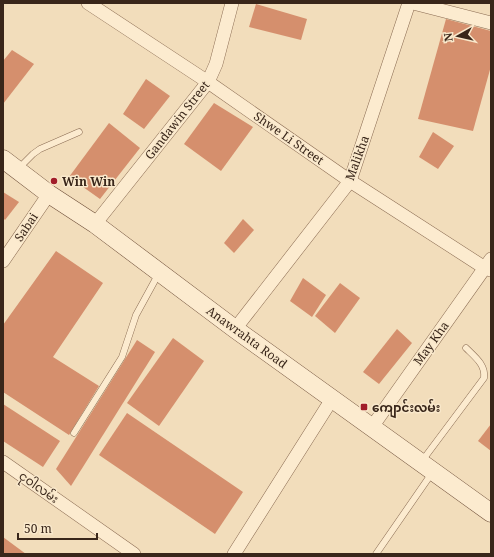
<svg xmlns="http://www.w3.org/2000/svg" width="494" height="557" font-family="'Noto Serif','Noto Sans Myanmar',serif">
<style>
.building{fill:#d58f6d}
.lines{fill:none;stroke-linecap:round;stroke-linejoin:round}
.service-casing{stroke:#8b6c53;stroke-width:7}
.minor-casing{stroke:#8b6c53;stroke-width:14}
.secondary-casing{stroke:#6d4d37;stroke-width:19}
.service{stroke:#fcebcf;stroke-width:6}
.minor{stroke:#fcebcf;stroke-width:13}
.secondary{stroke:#fcebcf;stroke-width:18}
.poi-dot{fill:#a11d29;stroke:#f9e8cb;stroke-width:1.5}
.labels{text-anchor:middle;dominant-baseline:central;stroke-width:3;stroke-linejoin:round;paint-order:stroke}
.street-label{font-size:12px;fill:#39261a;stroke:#f9e8cb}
.poi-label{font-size:12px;font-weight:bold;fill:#39261a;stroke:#f9e8cb;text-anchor:start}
</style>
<rect width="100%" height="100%" fill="#f2ddbb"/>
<g class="building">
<polygon points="256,4 307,19 301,40 249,27"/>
<polygon points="446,19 491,31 491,66 473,131 418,119"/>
<polygon points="12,50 34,64 3,104 3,61"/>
<polygon points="146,79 170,96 144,129 123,114"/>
<polygon points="214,103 253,127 221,171 184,144"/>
<polygon points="109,123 140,148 100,199 69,177"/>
<polygon points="433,132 454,146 438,169 419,157"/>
<polygon points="3,192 19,202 5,220 3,218"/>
<polygon points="243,219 254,230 234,253 224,243"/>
<polygon points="56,251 103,283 53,357 99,386 69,435 3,392 3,325"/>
<polygon points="303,278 326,295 312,317 290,301"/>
<polygon points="340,283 360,298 335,333 315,316"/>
<polygon points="397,329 412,343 379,384 363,372"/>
<polygon points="173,338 204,361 159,426 127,403"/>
<polygon points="137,340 155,352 71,486 56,469"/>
<polygon points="3,404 60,441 43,467 3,441"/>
<polygon points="127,413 243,492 215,534 99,455"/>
<polygon points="491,424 491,451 478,441"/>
<polygon points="3,537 26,554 3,554"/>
</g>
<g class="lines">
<defs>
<g id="service">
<polyline points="18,169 33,154 40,149 79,132"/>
<polyline points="74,433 122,357 136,315 159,273"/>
<path d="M 422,461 L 484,378 C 486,365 475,357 466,348"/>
<polyline points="376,554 432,473"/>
</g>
<g id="minor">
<polyline points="88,3 208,82 350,181 485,268 491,270"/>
<polyline points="413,3 491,23"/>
<polyline points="95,224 208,82 216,64 232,3"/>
<polyline points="3,261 49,194"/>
<polyline points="235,329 350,181 409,3"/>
<polyline points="372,427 491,259"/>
<polyline points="3,462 134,554"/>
<polyline points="234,554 332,399"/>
</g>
<polyline id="secondary" points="3,159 49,194 95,224 235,329 491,513"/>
</defs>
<use href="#service" class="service-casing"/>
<use href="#minor" class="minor-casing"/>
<use href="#secondary" class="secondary-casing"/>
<use href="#service" class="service"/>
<use href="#minor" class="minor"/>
<use href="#secondary" class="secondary"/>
</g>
<g class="poi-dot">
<circle cx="54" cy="181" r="4"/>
<rect x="360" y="403" width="8" height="8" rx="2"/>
</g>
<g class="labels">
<g class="street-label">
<text transform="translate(177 120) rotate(-52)">Gandawin Street</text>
<text transform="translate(289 138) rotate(35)">Shwe Li Street</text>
<text transform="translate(357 158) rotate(-70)">Malikha</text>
<text transform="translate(26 227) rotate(-56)">Sabai</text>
<text transform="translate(247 337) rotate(36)">Anawrahta Road</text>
<text transform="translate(431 343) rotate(-54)">May Kha</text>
<text transform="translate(39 487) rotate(35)">ငုဝါလမ်း</text>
</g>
<g class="poi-label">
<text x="62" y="181">Win Win</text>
<text x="372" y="407">ကျောင်းလမ်း</text>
</g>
</g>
<rect width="494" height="557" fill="none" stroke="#39261a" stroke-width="8"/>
<g transform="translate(458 36) rotate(262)" stroke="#f9e8cb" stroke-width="3" paint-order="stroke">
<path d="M0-3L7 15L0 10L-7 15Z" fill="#39261a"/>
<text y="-6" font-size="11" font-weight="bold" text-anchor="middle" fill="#39261a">N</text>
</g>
<path d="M18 533v6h79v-6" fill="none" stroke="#39261a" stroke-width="2"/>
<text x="24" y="533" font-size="12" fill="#39261a" stroke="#f9e8cb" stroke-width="3" paint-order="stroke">50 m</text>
</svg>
